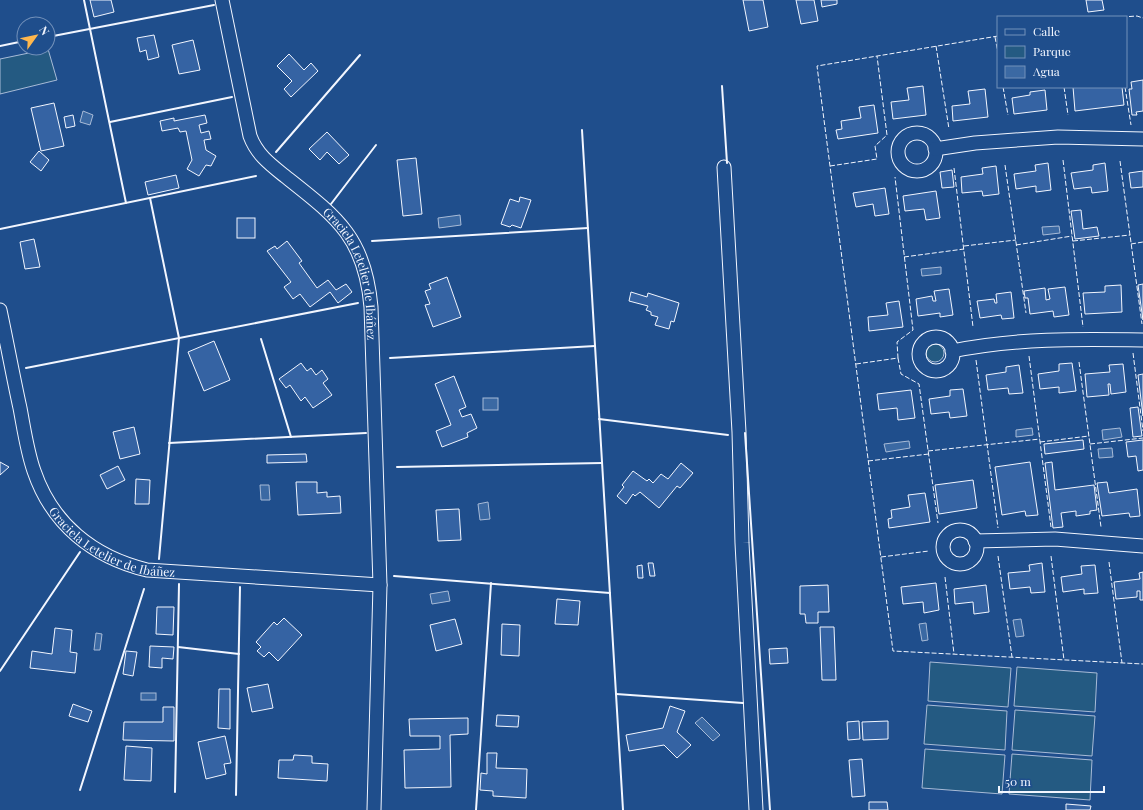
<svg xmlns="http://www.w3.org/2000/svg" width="1143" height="810" font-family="'Playfair Display',serif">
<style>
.green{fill:#245a82;stroke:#a8bbd7}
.water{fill:#3b69a3;stroke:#a8bbd7}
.building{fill:#3563a3;stroke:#f2f6ff}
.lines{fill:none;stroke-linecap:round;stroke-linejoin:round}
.minor-casing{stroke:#f2f6ff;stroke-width:15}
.minor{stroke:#1f4e8c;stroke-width:13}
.fence{stroke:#f2f6ff;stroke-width:1;stroke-dasharray:5 2;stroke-linecap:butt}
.wall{stroke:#f2f6ff;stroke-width:2}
.labels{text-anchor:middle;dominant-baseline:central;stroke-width:3;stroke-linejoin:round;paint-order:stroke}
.street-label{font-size:12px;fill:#f2f6ff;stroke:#1f4e8c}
</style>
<rect width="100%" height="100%" fill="#1f4e8c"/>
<g class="green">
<polygon points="48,49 57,80 0,94 0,59"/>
<circle cx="935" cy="353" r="9"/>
<polygon points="930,662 1011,668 1008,707 928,701"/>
<polygon points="1017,667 1097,673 1095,712 1014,706"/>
<polygon points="927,705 1007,711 1005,750 924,744"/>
<polygon points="1015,710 1095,716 1092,756 1012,750"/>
<polygon points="925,749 1005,755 1002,794 922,788"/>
<polygon points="1012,754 1092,760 1090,800 1009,794"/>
</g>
<g class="water">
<polygon points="83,111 93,115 90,125 80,122"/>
<polygon points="460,215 461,225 439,228 438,218"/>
<polygon points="1059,226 1060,233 1043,235 1042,227"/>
<polygon points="941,267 941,274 922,276 921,269"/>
<rect x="483" y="398" width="15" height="12"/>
<polygon points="1032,428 1033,435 1016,437 1016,430"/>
<polygon points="1120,428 1122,437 1103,440 1102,430"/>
<polygon points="909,441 910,448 886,452 884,444"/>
<polygon points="1112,448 1113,457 1099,458 1098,449"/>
<polygon points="260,485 269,485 270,500 261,500"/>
<polygon points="488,502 490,519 480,520 478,504"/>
<polygon points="448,591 450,601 432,604 430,594"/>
<polygon points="1021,619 1024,636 1016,637 1013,620"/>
<polygon points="926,623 928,640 922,641 919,624"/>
<polygon points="96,633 102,634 100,650 94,650"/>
<rect x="141" y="693" width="15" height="7"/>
<polygon points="702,717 720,735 713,741 695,723"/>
</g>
<g class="building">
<polygon points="90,0 111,0 114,12 94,17"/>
<polygon points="743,0 763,0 768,27 749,31"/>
<polygon points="796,0 814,0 818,21 801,24"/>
<polygon points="821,0 837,0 837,4 822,7"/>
<polygon points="1086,0 1102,0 1104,10 1088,12"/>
<polygon points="154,35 159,57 148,60 146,50 140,52 137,38"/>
<polygon points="193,40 200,70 179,74 172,45"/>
<polygon points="289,54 304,70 311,63 318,71 291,97 284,89 292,81 277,66"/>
<polygon points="1143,80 1143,111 1136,112 1137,115 1132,115 1129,89 1132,89 1131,82"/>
<polygon points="923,86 926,115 893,119 891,102 909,100 907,88"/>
<polygon points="1073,87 1122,87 1124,105 1075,111"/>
<polygon points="985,89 988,117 953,121 952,106 970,104 968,91"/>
<polygon points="1045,90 1047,110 1014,114 1012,98 1030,95 1030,92"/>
<polygon points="54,103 64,146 41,151 31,108"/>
<polygon points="874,105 878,133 838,139 836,130 842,129 841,121 861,118 859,107"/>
<polygon points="73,115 75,126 66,128 64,117"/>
<polygon points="205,115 207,123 199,125 201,133 209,131 211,139 204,140 206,150 216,156 211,166 206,165 199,176 187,169 192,160 186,131 180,132 178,128 162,131 160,121 174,118 174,121"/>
<polygon points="327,132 349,155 339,164 327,152 320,160 309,149"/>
<polygon points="39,151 49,160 41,171 30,162"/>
<polygon points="416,158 422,214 403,216 397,160"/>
<polygon points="1048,163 1051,190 1036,192 1036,186 1016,189 1014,174 1036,171 1035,165"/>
<polygon points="1105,163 1108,191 1092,193 1091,187 1074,189 1071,173 1093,170 1093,165"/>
<polygon points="996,166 999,194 983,196 982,191 962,193 961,177 983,174 982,168"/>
<polygon points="952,170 954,187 942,188 940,172"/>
<polygon points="1143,171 1143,187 1131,188 1129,173"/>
<polygon points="176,175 179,188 148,195 145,182"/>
<polygon points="885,188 889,214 875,216 873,204 856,207 853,193"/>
<polygon points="936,191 940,218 926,220 924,209 905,211 903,196"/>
<polygon points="520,197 531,200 521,228 512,225 510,227 501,224 510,199 519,202"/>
<polygon points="1081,210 1083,229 1097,227 1099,236 1075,239 1071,211"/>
<rect x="237" y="218" width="18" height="20"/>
<polygon points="34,239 40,267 25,269 20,242"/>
<polygon points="287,241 302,261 299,263 317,288 328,280 336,290 346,284 352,292 338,303 330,292 310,307 300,294 293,299 284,287 291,282 267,251 275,246 277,249"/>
<polygon points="447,277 461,317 433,327 425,305 430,304 425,291 431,289 429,284"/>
<polygon points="1143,284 1143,320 1138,285"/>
<polygon points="1121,285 1122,312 1085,314 1083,293 1105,292 1105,286"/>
<polygon points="1065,287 1069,315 1054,317 1053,311 1030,314 1028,298 1025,298 1024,291 1045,288 1046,300 1050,299 1048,289"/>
<polygon points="949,289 953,315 940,317 940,313 918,316 916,299 932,296 933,301 936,301 934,291"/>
<polygon points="631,292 647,297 648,293 679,303 674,322 671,321 669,329 655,325 658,317 651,315 651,312 646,310 648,306 629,301"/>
<polygon points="1011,292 1014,318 1002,319 1001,315 980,318 977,301 994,299 995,303 997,303 996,294"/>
<polygon points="899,301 903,327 869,331 868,317 888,315 886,303"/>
<polygon points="214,341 230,380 204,391 188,352"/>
<polygon points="301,363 307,371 311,368 316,375 322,370 328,379 323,383 332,395 313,408 305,397 301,401 290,385 286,388 279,379"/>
<polygon points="1072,363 1076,391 1059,393 1059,387 1040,389 1038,374 1059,371 1059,364"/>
<polygon points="1123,364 1126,392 1111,394 1110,384 1108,384 1109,395 1087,397 1085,374 1110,372 1109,365"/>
<polygon points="1019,365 1023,393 1009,394 1008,388 988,390 986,375 1006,372 1006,367"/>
<polygon points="1143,374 1143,416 1138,375"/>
<polygon points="454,376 466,407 459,410 462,417 471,414 477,428 467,433 468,437 442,447 436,431 451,425 435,384"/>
<polygon points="963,389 967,416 950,418 949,412 931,414 929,399 950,396 950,390"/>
<polygon points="911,390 915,418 898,420 897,408 879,410 877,394"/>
<polygon points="1138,407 1142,436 1133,437 1130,408"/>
<polygon points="134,427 140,454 120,459 113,432"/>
<polygon points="1083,440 1084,449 1045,454 1044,444"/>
<polygon points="1143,440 1143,470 1138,471 1136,456 1128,457 1126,442"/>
<polygon points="306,454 307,462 267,463 267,455"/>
<polygon points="0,462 9,467 0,475"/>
<polygon points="1030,462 1038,515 1026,516 1025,511 1002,515 995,467"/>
<polygon points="1052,462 1055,490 1094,485 1097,510 1090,511 1090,514 1076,516 1076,511 1061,513 1063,527 1053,528 1045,463"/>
<polygon points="681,463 693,473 680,488 677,486 659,508 640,492 635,496 633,494 626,504 617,496 624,487 622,485 633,471 647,481 649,479 653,483 661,474 668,479"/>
<polygon points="118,466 125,480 107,489 100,475"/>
<polygon points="136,479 150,480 149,504 135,504"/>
<polygon points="973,480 977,508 939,514 935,485"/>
<polygon points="296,482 317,482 317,493 327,492 327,497 340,496 341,513 298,515"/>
<polygon points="1107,482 1109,493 1137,489 1140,516 1130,517 1129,513 1102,516 1097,483"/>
<polygon points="925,493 930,522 889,528 888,519 892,518 891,510 910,507 908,495"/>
<polygon points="459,509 461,540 438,541 436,510"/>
<polygon points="648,563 653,563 655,576 650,576"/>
<polygon points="1042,563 1045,592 1031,593 1030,587 1010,589 1008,573 1030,571 1029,565"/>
<polygon points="642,565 643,578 638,578 637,566"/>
<polygon points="1095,565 1098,593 1084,594 1084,589 1063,592 1061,577 1082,574 1081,566"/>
<polygon points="1143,572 1143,600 1140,600 1140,591 1137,591 1137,597 1116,599 1114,582 1140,579 1139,573"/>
<polygon points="936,583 939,610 924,613 923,602 903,604 901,587"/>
<polygon points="828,585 829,612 818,612 818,623 806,623 805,614 800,614 800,586"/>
<polygon points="986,585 989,612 974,614 973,602 955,604 954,589"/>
<polygon points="557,599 580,601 578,625 555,624"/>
<polygon points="157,607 174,607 173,635 156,634"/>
<polygon points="284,618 302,635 278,661 269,652 264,657 257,651 261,647 256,642 274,622 277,625"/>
<polygon points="455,619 462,644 436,651 430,625"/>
<polygon points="502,624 520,625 519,656 501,655"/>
<polygon points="820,627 834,627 836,680 822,680"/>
<polygon points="55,628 72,630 70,652 77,653 75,673 30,668 32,651 52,654"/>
<polygon points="150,646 174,647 173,659 162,658 162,668 149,667"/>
<polygon points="787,648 788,663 770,664 769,649"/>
<polygon points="126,651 137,652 133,676 123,674"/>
<polygon points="268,684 273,708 252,712 247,688"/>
<polygon points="219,689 230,689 230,729 218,728"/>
<polygon points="73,704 92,711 88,722 69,716"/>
<polygon points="670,706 685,711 677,732 691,745 677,758 664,745 629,751 626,735 663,728"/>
<polygon points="163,707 174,707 174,741 123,740 124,722 163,722"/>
<polygon points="497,715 519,716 518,727 496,726"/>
<polygon points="468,718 468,734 450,735 451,787 405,788 404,750 440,749 440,736 410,736 409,719"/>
<polygon points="859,721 860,739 848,740 847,722"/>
<polygon points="888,721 888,739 863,740 862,722"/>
<polygon points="225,736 231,763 224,764 226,774 206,779 198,742"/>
<polygon points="126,746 152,748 151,781 124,780"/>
<polygon points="487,753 497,753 496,768 527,769 526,798 493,796 493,791 480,790 481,773 487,774"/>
<polygon points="294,755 312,756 312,763 328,764 327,781 278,778 279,760 293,760"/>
<polygon points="862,759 865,796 852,797 849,760"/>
<polygon points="869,802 887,802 888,810 869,810"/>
<polygon points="1066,804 1091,806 1090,810 1066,810"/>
</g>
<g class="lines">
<defs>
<g id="minor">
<path id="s1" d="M 222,0 L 250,136 C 257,155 271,165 286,177 C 338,218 365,238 371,307 L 380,585 L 374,810"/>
<circle cx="917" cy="152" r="19"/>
<polyline points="935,149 975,143 1058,137 1143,139"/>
<polyline points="724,167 739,432 742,543 756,810"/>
<path id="s2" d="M 0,310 C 7,343 13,376 20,408 C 24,429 27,451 34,471 C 52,524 93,557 147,570 L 380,585"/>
<circle cx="936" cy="354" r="17"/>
<path d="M 952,351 C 1016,338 1078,339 1143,340"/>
<circle cx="960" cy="547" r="17"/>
<polyline points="975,541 1055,539 1143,546"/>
</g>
</defs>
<use href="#minor" class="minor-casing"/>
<use href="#minor" class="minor"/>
<g class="fence">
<polyline points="1122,17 1137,16 1143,18"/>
<polyline points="998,36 817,66 893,651 1143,664"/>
<polyline points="995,37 998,53"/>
<polyline points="936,46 949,129"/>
<polyline points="1003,87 1008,115"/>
<polyline points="1064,87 1068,115"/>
<polyline points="1125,87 1131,125"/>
<polyline points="1063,160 1083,327"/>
<polyline points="1120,161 1142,324"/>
<polyline points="1005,165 1026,313"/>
<polyline points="830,166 877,159 875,146 887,135 877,56"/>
<polyline points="954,168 973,327"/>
<polyline points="1073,241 1130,235"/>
<polyline points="1131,244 1143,242"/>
<polyline points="1016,245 1072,236"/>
<polyline points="964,246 1016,240"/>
<polyline points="904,257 964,249"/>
<polyline points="1133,353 1143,431"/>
<polyline points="1029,356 1051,527"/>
<polyline points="898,358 901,374 919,384 938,523"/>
<polyline points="976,360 998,528"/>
<polyline points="1079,362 1101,527"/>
<polyline points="856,364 898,358 897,342 913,330 895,177"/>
<polyline points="1040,442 1089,436"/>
<polyline points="1090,444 1143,438"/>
<polyline points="928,451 1040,439"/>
<polyline points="868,461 929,454"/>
<polyline points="998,556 1012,657"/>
<polyline points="1051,556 1064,660"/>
<polyline points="881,557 929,551"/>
<polyline points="1109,562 1122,663"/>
<polyline points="945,577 954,654"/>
</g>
<g class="wall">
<polyline points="84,0 126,203"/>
<polyline points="48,37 214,5"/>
<polyline points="0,46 24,41"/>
<polyline points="722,86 727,163"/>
<polyline points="110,122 232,97"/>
<polyline points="582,130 623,810"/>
<polyline points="276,152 360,55"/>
<polyline points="150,198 179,338 159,559"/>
<polyline points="331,204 376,145"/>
<polyline points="0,229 256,176"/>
<polyline points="372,241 588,228"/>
<polyline points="261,339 291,437"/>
<polyline points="390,358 595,346"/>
<polyline points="26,368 358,303"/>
<polyline points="599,419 728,435"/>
<polyline points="745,433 770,810"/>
<polyline points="169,443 366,433"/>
<polyline points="397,467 602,463"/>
<polyline points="394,576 610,593"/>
<polyline points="178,647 239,654"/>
<polyline points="0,671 80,552"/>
<polyline points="616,694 743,703"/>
<polyline points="80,790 144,589"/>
<polyline points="175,792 179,584"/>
<polyline points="236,795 240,587"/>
<polyline points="476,810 491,583"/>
</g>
</g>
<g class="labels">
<g class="street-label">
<text stroke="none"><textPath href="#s1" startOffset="317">Graciela Letelier de Ibáñez</textPath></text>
<text stroke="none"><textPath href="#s2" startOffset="278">Graciela Letelier de Ibáñez</textPath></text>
</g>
</g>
<rect x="997" y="16" width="130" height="72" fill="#1f4e8c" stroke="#7391ba"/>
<rect x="1005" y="29" width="20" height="6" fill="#1f4e8c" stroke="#7391ba"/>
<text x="1033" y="36" font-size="12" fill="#f2f6ff">Calle</text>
<rect x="1005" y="46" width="20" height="12" fill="#245a82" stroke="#7391ba"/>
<text x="1033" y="56" font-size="12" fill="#f2f6ff">Parque</text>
<rect x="1005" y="66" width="20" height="12" fill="#3b69a3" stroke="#7391ba"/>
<text x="1033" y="76" font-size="12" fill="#f2f6ff">Agua</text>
<g transform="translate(36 36) rotate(57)"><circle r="19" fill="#1f4e8c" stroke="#7391ba"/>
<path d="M0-3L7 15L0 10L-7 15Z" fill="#ffb74d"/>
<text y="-6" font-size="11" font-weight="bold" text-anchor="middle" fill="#f2f6ff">N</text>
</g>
<path d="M999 786v6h105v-6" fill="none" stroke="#f2f6ff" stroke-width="2"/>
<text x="1005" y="786" font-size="12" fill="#f2f6ff" stroke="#1f4e8c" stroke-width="3" paint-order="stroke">50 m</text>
</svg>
